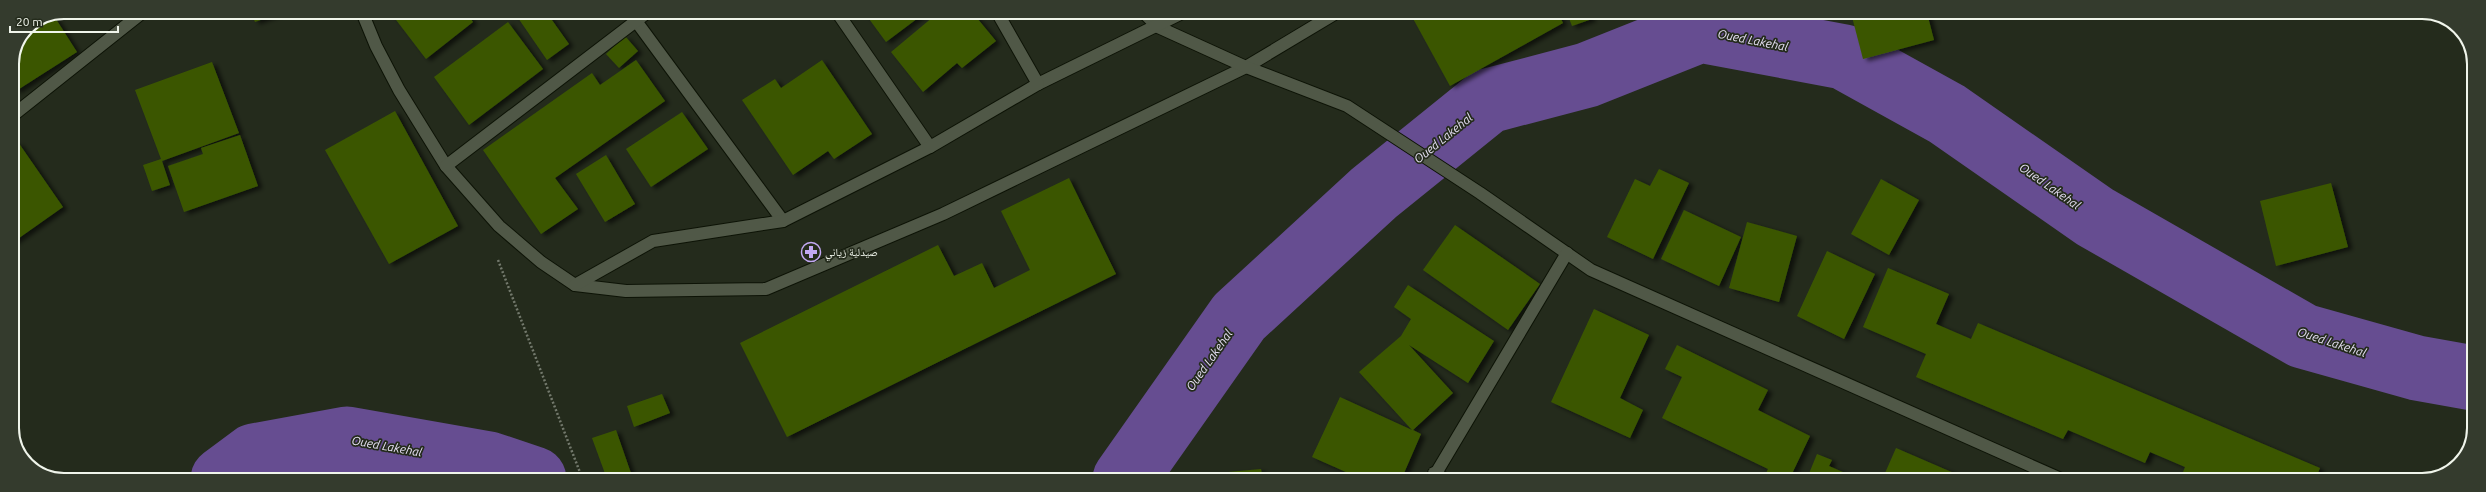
<svg xmlns="http://www.w3.org/2000/svg" width="2486" height="492" font-family="Ubuntu,'Noto Naskh Arabic',sans-serif">
<style>
.lines{fill:none;stroke-linecap:round;stroke-linejoin:round}
.river{stroke:#664d91;stroke-width:65}
.building{fill:#3b5701;filter:url(#shadow)}
.minor-casing{stroke:#0d1306;stroke-width:14}
.path{stroke:#73796c;stroke-width:2.5;stroke-dasharray:2 2;stroke-linecap:butt}
.minor{stroke:#505847;stroke-width:12}
.labels{text-anchor:middle;dominant-baseline:central;stroke-width:3.5;stroke-linejoin:round;paint-order:stroke}
.poi-label{font-size:11px;fill:#f0f5eb;stroke:#242b1c;text-anchor:start}
.water-label{font-size:12px;font-style:italic;fill:#e7e1f5;stroke:#242b1c}
.rim{fill:none;stroke:#f0f5eb;stroke-width:2}
</style>
<defs>
<filter id="shadow"><feDropShadow dx="4.5" dy="2.5" stdDeviation="2" flood-color="#0009"/></filter>
</defs>
<rect width="100%" height="100%" fill="#242b1c"/>
<g class="lines">
<g class="river">
<polyline points="223,479 254,456 347,439 489,464 534,479"/>
<polyline points="1125,479 1239,317 1374,193 1488,101 1587,75 1700,30 1844,57 1947,114 2095,217 2303,336 2417,368 2473,378"/>
</g>
</g>
<g class="building">
<polygon points="251,12 282,12 255,22"/>
<polygon points="390,12 466,12 473,22 426,59"/>
<polygon points="514,12 549,12 547,13 569,44 547,60"/>
<polygon points="864,12 926,12 886,42"/>
<polygon points="939,12 972,12 996,41 962,68 957,63 923,92 891,52"/>
<polygon points="1410,13 1558,13 1563,23 1450,86"/>
<polygon points="1567,13 1589,13 1592,19 1572,26"/>
<polygon points="1851,13 1927,13 1934,40 1863,59"/>
<polygon points="54,16 77,52 16,91 12,85 12,64 28,27"/>
<polygon points="508,22 543,69 469,125 434,77"/>
<polygon points="625,36 638,51 619,68 606,54"/>
<polygon points="636,60 665,101 555,178 578,209 541,234 483,150 592,73 600,85"/>
<polygon points="822,60 872,134 834,159 828,151 793,175 742,100 775,79 781,88"/>
<polygon points="212,62 239,133 162,161 170,185 152,191 143,165 161,159 135,90"/>
<polygon points="395,111 458,226 389,264 325,150"/>
<polygon points="682,112 708,149 651,187 626,149"/>
<polygon points="240,135 258,186 184,212 168,166 203,154 201,148"/>
<polygon points="18,142 63,207 12,243 12,147"/>
<polygon points="606,155 635,204 605,222 576,174"/>
<polygon points="1659,169 1689,183 1653,259 1607,237 1635,179 1650,186"/>
<polygon points="1069,178 1116,274 787,437 740,343 938,245 954,276 982,263 994,288 1030,270 1001,211"/>
<polygon points="1881,179 1919,200 1889,255 1851,234"/>
<polygon points="2331,183 2348,247 2276,266 2260,201"/>
<polygon points="1684,210 1741,237 1719,286 1661,259"/>
<polygon points="1747,222 1797,236 1779,302 1729,288"/>
<polygon points="1455,225 1540,284 1508,330 1423,270"/>
<polygon points="1827,251 1875,274 1844,339 1797,316"/>
<polygon points="1888,268 1949,294 1936,324 1971,339 1978,323 2320,468 2315,480 2180,480 2185,467 2150,452 2145,463 2068,430 2063,439 1916,377 1926,354 1863,327"/>
<polygon points="1408,285 1494,341 1468,383 1409,345 1453,393 1413,430 1421,434 1401,480 1364,480 1312,457 1340,397 1412,430 1359,372 1401,336 1411,319 1394,307"/>
<polygon points="1594,309 1649,335 1620,398 1643,410 1630,438 1551,402"/>
<polygon points="1677,345 1768,390 1758,410 1810,436 1789,480 1763,480 1768,469 1662,418 1682,377 1665,369"/>
<polygon points="662,394 670,413 634,427 627,406"/>
<polygon points="616,430 633,479 607,479 592,438"/>
<polygon points="1896,448 1970,480 1882,480"/>
<polygon points="1817,454 1832,460 1829,466 1861,480 1816,480 1808,476"/>
<polygon points="1261,469 1263,480 1229,480 1228,472"/>
</g>
<g class="lines">
<defs>
<g id="minor">
<polyline points="362,12 376,46 399,90 446,166 499,226 541,262 575,285 626,291 766,289 943,214 1246,67 1336,13"/>
<polyline points="648,12 636,21 783,221"/>
<polyline points="837,12 930,147"/>
<polyline points="1143,12 1158,27 1246,67 1347,106 1480,193 1591,270 2063,480"/>
<polyline points="1038,84 1184,12"/>
<polyline points="12,116 143,12"/>
<polyline points="446,166 636,21 630,12"/>
<polyline points="575,285 653,241 783,221 930,147 1038,84 997,12"/>
<polyline points="1434,473 1447,480"/>
<polyline points="1432,480 1567,253"/>
</g>
</defs>
<use href="#minor" class="minor-casing"/>
<polyline class="path" points="498,260 581,475 580,479"/>
<use href="#minor" class="minor"/>
</g>
<defs>
<symbol id="pharmacy-ring" viewBox="-11 -11 22 22"><circle r="9.5" fill="#242b1c" stroke="#c2a8f3" stroke-width="1.5"/><path d="M-2-6h4v4h4v4h-4v4h-4v-4h-4v-4h4Z" fill="#c2a8f3"/></symbol>
</defs>
<g fill-rule="evenodd">
<use href="#pharmacy-ring" x="800" y="241" width="22" height="22"/>
</g>
<g class="labels">
<g class="poi-label">
<text x="825" y="252">صيدلية زياني</text>
</g>
<g class="water-label">
<text transform="translate(1753 40) rotate(11)">Oued Lakehal</text>
<text transform="translate(1443 138) rotate(-39)">Oued Lakehal</text>
<text transform="translate(2050 186) rotate(35)">Oued Lakehal</text>
<text transform="translate(2332 342) rotate(18)">Oued Lakehal</text>
<text transform="translate(1209 360) rotate(-55)">Oued Lakehal</text>
<text transform="translate(387 446) rotate(10)">Oued Lakehal</text>
</g>
</g>
<path d="M0 0H2486V492H0ZM64 19H2422A45 45 0 0 1 2467 64V428A45 45 0 0 1 2422 473H64A45 45 0 0 1 19 428V64A45 45 0 0 1 64 19Z" fill="#343b2d" fill-rule="evenodd"/>
<path class="rim" d="M64 19H2422A45 45 0 0 1 2467 64V428A45 45 0 0 1 2422 473H64A45 45 0 0 1 19 428V64A45 45 0 0 1 64 19Z"/>
<path d="M10 26v6h108v-6" fill="none" stroke="#f0f5eb" stroke-width="2"/>
<text x="16" y="26" font-size="12" fill="#f0f5eb" stroke="#242b1c" stroke-width="3" paint-order="stroke">20 m</text>
</svg>
